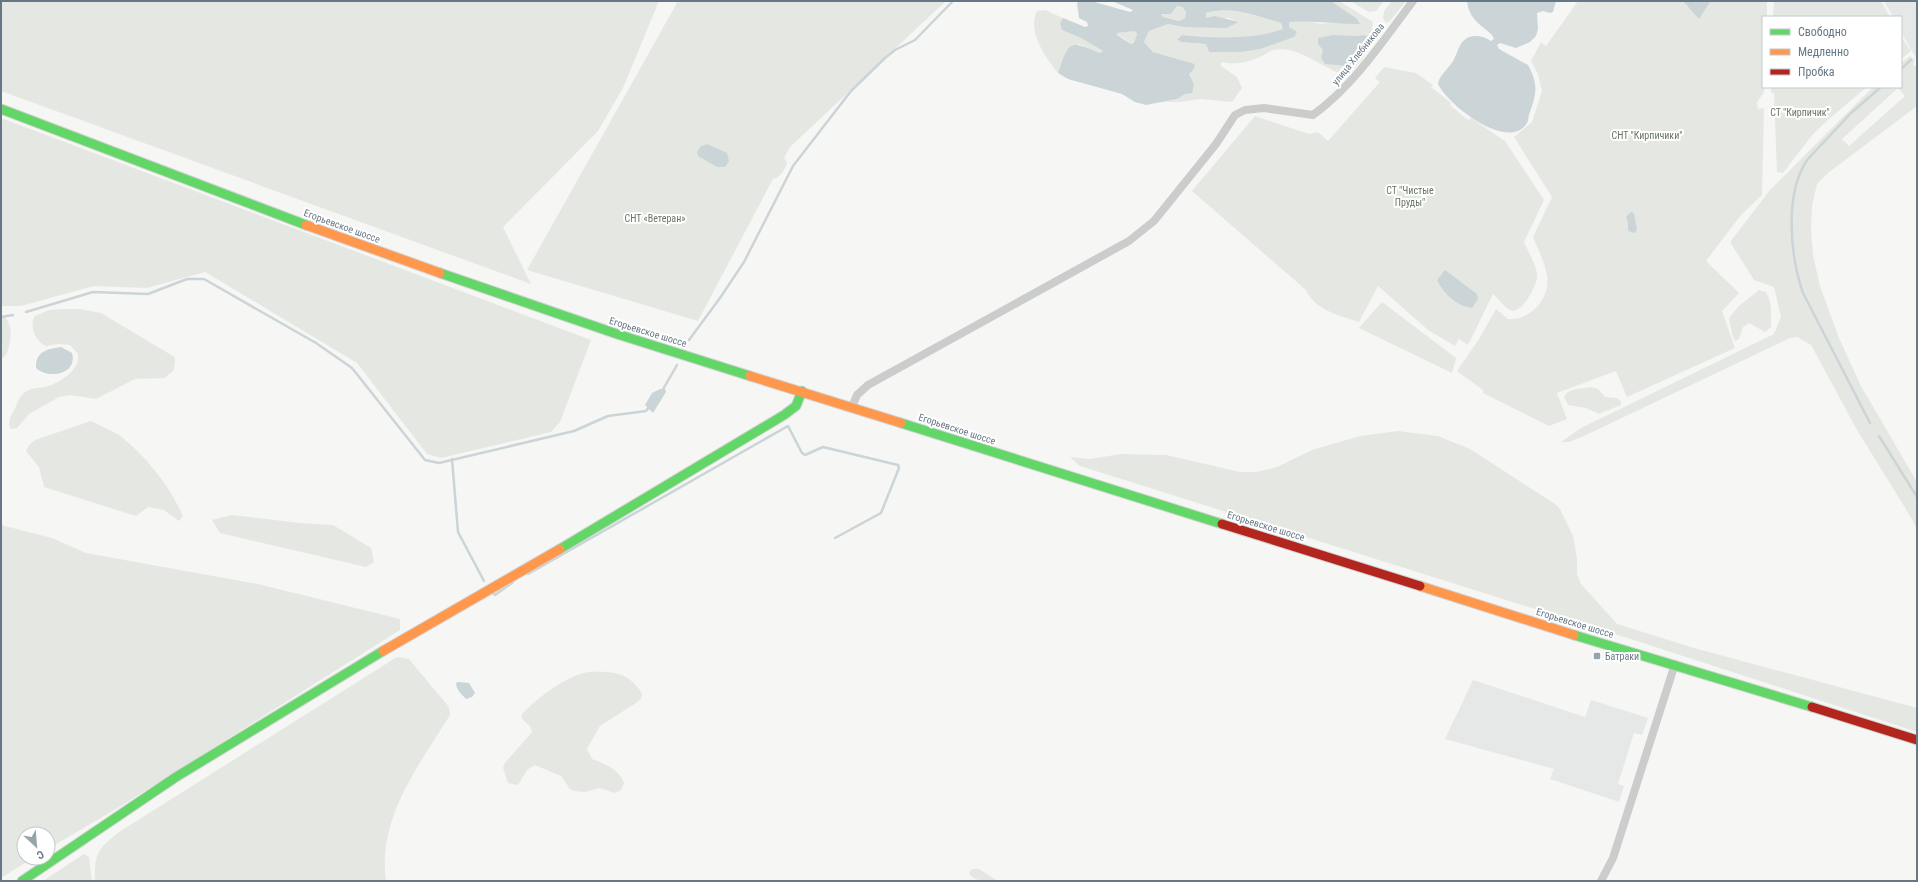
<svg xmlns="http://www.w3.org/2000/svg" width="1918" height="882" font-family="'Roboto Condensed',sans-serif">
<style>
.built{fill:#e6e8e8}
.green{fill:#e5e8e2;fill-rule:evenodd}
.water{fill:#cbd4d6;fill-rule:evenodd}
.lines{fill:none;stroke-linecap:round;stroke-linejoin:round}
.stream{stroke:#cbd4d6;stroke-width:2.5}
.fast-casing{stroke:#d3d4d5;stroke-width:11}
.slow-casing{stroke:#d3d4d5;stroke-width:11}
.jam-casing{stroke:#d3d4d5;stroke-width:11}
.street{stroke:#cbcccc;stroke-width:8}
.fast{stroke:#63d668;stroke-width:9}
.slow{stroke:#ff974d;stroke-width:9}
.jam{stroke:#b3261e;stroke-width:9}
.poi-dot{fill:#98a4ac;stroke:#fff;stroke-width:1.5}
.labels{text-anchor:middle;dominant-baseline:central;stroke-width:4;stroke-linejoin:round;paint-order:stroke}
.street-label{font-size:10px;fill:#667885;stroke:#fff}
.park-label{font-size:10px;fill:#667761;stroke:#fff}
.poi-label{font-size:10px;fill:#667885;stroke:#fff;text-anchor:start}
</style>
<rect width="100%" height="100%" fill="#f6f6f5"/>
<g class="built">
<polygon points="1884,1 1917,1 1917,60 1901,32 1901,17 1893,17"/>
<polygon points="1473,680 1585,717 1591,700 1648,718 1642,735 1634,733 1618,784 1624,786 1619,802 1550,779 1554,769 1445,739"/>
</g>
<g class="green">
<polygon points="1,1 659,1 623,88 598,131 503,227 531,284 1,91"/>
<path d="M 678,1 L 946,1 L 790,147 L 784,158 L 787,162 C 785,170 781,177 773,179 L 698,321 L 527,270 Z"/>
<path d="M 1331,1 L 1339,1 L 1373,22 C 1371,37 1368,57 1355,67 C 1351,70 1344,71 1340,73 C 1319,66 1297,45 1274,50 C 1269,51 1264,55 1260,57 C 1246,63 1235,65 1221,62 L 1221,66 L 1237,77 L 1242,88 L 1232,102 L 1200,99 L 1180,102 L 1164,102 L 1177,99 L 1194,84 L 1189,74 L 1195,64 L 1153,52 L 1144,42 L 1149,31 L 1168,24 L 1184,27 L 1239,22 L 1229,18 L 1206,18 L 1206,13 C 1230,5 1258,16 1281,23 L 1283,29 C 1251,40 1215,38 1182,35 L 1177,38 L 1181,42 L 1206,44 L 1209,52 L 1241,52 L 1294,37 L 1289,27 L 1289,22 L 1306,21 L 1322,24 L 1356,18 Z"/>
<polygon points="1350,1 1384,1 1376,11 1369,12"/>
<polygon points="1392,1 1406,1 1390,21 1386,23 1383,18 1384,11"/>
<path d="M 1578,1 L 1767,1 L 1767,17 L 1763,17 L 1763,87 L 1765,87 L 1763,94 L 1757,102 L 1758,109 L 1764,108 L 1762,195 L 1741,215 L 1706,261 L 1739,293 L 1722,311 L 1735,348 L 1627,397 L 1616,371 L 1557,393 L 1567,419 L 1549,426 L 1483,393 L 1483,390 L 1457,371 L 1479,339 L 1496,309 L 1508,319 C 1530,321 1551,298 1547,276 C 1545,262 1538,250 1533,237 L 1552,197 L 1514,137 L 1532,122 L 1542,91 L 1538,74 L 1531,61 L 1541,42 L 1546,46 Z"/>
<polygon points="1774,1 1881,1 1890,17 1773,17"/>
<polygon points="1177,6 1182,7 1186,12 1185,18 1179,21 1163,17 1161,14 1171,14"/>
<path d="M 1045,10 L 1063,18 L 1060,23 L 1062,30 L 1081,38 L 1103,51 L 1100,53 L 1079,44 L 1062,62 L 1058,73 C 1045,57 1027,31 1037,11 Z"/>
<polygon points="1135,31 1137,34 1134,43 1131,44 1125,39 1117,35 1117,33"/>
<polygon points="1901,36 1911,51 1901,59"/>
<path d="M 1910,56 L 1915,60 L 1913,65 L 1917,67 L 1917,106 L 1828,173 L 1817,184 L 1812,206 L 1811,230 L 1813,255 L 1820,286 L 1839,338 L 1861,386 L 1917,482 L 1917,530 L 1912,519 L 1857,430 L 1811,345 L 1797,337 L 1790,338 L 1584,436 L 1569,442 L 1561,442 L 1581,428 L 1774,334 L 1781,317 L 1774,287 L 1754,280 L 1730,242 L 1770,190 L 1873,87 L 1901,87 L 1901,63 ZM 1898,88 L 1905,96 L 1849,146 L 1842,139 Z"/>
<path d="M 1384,67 L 1416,73 L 1433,85 L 1431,87 L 1451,103 L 1450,105 L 1468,120 L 1471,118 L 1505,141 L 1544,200 L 1524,242 C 1528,252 1535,262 1537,273 C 1539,283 1523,312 1512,311 C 1505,309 1498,298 1493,294 L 1468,345 L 1459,339 L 1455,346 L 1428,330 L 1378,286 L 1359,322 C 1341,316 1314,310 1306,290 L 1192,191 L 1255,116 L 1309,134 L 1318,132 L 1328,141 L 1380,82 L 1375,78 Z"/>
<polygon points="1771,87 1867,87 1830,118 1813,134 1783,173 1777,172 1774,93 1771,93"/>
<polygon points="1,118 591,340 560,422 551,432 441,458 427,454 357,363 205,272 147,288 94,286 21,306 1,306"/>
<polygon points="1759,290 1766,292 1769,298 1771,308 1771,327 1765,332 1749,323 1743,327 1739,339 1735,341 1732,334 1729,318 1739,306"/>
<polygon points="1382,302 1456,358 1452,373 1359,328"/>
<path d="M 60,309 L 80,309 L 101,313 L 173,356 L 175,358 L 174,370 L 165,378 L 135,379 L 96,399 L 71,395 L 59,397 L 29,414 L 17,428 L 11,429 C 7,422 10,418 13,412 C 17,406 18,397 24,393 C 33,386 42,389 51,385 C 62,381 81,368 78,354 L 70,345 L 58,344 L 46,346 C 35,341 29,326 35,316 L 49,310 Z"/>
<path d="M 1,314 C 15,322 11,343 6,355 L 1,359 Z"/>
<path d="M 1590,387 L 1598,389 L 1605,397 L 1617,398 L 1621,402 L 1621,405 L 1599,414 L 1586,408 L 1568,405 L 1564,397 C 1568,388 1581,389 1590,387 Z"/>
<path d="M 91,421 C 100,426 111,430 119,435 C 146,456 169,485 183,516 L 179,521 L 164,510 L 148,507 L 136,516 L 44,487 L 39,467 L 26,451 L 29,445 L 35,440 Z"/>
<polygon points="1398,431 1438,436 1470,449 1555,504 1560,509 1573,536 1577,558 1577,574 1581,584 1617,624 1694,648 1917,708 1917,732 1640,642 1080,466 1070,457 1090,459 1121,454 1166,455 1240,472 1256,472 1277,467 1312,450 1360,436"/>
<polygon points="232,515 300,523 333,525 371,548 374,562 366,567 220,533 212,520"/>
<polygon points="1,525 52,538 86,553 258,584 400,619 400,630 121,806 48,849 48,834 24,834 24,858 33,858 1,878"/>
<path d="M 397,657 L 409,659 L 449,707 L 450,715 C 419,765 377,819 386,881 L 95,881 C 94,853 98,849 119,832 Z"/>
<path d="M 588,672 C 612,671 627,671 642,693 L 641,699 L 636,703 L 600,726 L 587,749 L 592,759 C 604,763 620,770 624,783 L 621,790 L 615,793 L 600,788 L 585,792 L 574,791 L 570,789 L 561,776 L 535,765 L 527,770 L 518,785 L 508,783 L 503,768 L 505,763 L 532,732 L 530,726 L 522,719 L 522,714 C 539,697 564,677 588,672 Z"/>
<polygon points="84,854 89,857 92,881 43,881"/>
<path d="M 972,869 L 979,869 L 998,881 C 987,881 973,882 969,873 Z"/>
</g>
<g class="water">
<path d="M 1079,1 L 1091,1 L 1130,12 L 1133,10 L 1112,1 L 1331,1 L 1356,18 L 1360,24 C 1336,24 1313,20 1289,22 L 1289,27 L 1297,32 L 1294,37 L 1260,49 L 1241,52 L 1209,52 L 1206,44 L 1181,42 L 1177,39 L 1182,35 C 1215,38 1251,40 1283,29 L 1281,23 C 1258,16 1230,5 1206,13 L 1206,18 L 1215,16 L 1239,22 L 1226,28 L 1184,27 L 1168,24 L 1149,31 L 1144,42 L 1153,52 L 1195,64 L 1194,69 L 1189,74 L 1194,84 L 1192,93 L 1185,94 L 1177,99 L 1146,105 L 1135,102 L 1122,94 L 1068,79 L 1058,73 C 1069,42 1068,39 1100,53 L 1103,51 L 1081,38 L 1062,30 L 1060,23 L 1063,18 L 1085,27 L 1088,26 L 1087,22 L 1079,18 L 1077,3 ZM 1177,6 L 1182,7 L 1186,12 L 1185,18 L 1179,21 L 1163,17 L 1161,14 L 1171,14 ZM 1135,31 L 1137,34 L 1134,43 L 1131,44 L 1117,35 L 1117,33 Z"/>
<path d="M 1467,1 L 1556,1 L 1553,12 L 1550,13 L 1543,11 L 1537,13 L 1538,29 L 1536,36 L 1530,42 L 1516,48 L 1500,43 L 1497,45 L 1499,49 L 1528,65 C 1538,84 1537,92 1530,112 C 1528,115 1529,120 1527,123 C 1508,153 1447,104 1438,84 C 1439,76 1446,71 1451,64 C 1456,58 1457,50 1461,44 C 1468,33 1482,35 1491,41 L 1494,39 L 1492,35 C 1480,24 1469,19 1467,1 Z"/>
<polygon points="1683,1 1710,1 1710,2 1699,19"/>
<polygon points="1333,35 1358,36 1364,35 1367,36 1356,61 1348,66 1325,64 1321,58 1323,50 1318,44 1318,38"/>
<polygon points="707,144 727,153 729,161 725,167 717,167 698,156 697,152 700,147"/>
<polygon points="1631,212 1634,213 1637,230 1635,233 1628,231 1628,223 1626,217"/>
<path d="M 1445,270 L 1477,294 L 1478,299 L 1472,308 C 1456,306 1444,294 1437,280 Z"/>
<path d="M 61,347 L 72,353 C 78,374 49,380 36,368 C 35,351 48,349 61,347 Z"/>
<polygon points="660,389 665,389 666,392 653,413 645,405 652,393"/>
<path d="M 458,682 L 469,683 L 475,693 L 472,697 L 466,699 C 461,694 456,689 456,683 Z"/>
</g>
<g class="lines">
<g class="stream">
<polyline points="1901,69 1911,60"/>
<polyline points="26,312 93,292 148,294 187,279 204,279 316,343 352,368 425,460 439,463 574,431 608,416 646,411 649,407"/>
<polyline points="1,317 13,315"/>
<polyline points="689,340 720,298 744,262 793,166 851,91 885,58 895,50 915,40 953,1"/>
<polyline points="662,391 677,365"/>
<path d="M 1870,423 L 1803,293 C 1790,255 1784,192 1808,159 L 1851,113 L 1881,87"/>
<polyline points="1879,436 1917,497"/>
<polyline points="452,459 458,532 484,581"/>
<polyline points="528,574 788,426 802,453 805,455 823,447 898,465 899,468 881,513 835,538"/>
<polyline points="493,593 495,595 513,582"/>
</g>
<defs>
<g id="fast">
<polyline points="1,109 306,225"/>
<polyline points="440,273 617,334 750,376"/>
<polyline points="901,423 1222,524"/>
<polyline points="560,549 784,415 796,406 802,391"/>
<polyline points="1574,635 1812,707"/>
<polyline points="22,881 176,777 383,651"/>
</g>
<g id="slow">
<polyline points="306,225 440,273"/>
<polyline points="750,376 901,423"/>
<polyline points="1420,586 1574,635"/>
<polyline points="383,651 560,549"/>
</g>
<g id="jam">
<polyline points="1222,524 1420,586"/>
<polyline points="1812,707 1917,740"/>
</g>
</defs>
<use href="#fast" class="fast-casing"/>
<use href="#slow" class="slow-casing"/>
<use href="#jam" class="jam-casing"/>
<g class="street">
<path d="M 852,407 L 857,395 L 868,385 L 1129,241 L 1154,221 L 1216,144 L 1235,115 L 1245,110 L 1264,108 L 1313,115 C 1354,85 1383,41 1413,1"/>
<polyline points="1601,881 1613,858 1675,664"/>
</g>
<use href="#fast" class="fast"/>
<use href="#slow" class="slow"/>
<use href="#jam" class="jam"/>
</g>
<rect class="poi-dot" x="1593" y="652" width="8" height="8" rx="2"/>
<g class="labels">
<g class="street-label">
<text transform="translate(1358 54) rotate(-51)">улица Хлебникова</text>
<text transform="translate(342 226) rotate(20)">Егорьевское шоссе</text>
<text transform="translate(648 332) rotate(17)">Егорьевское шоссе</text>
<text transform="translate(957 429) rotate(18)">Егорьевское шоссе</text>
<text transform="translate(1266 526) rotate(17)">Егорьевское шоссе</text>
<text transform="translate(1575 623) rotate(17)">Егорьевское шоссе</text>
</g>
<g class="park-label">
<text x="1800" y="112">СТ "Кирпичик"</text>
<text x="1647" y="135">СНТ "Кирпичики"</text>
<text x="1410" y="190">СТ "Чистые<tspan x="1410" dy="12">Пруды"</tspan></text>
<text x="655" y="218">СНТ «Ветеран»</text>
</g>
<g class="poi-label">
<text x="1605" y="656">Батраки</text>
</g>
</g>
<rect width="1918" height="882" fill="none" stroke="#667885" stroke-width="4"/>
<rect x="1762" y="16" width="140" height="72" fill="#ffffff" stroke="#c2c9ce"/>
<rect x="1770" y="29" width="20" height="6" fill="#63d668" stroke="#c2c9ce"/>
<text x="1798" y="36" font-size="12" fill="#667885">Свободно</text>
<rect x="1770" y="49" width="20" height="6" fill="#ff974d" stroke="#c2c9ce"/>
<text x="1798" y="56" font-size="12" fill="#667885">Медленно</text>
<rect x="1770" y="69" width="20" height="6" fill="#b3261e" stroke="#c2c9ce"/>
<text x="1798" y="76" font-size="12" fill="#667885">Пробка</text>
<g transform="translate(36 846) rotate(154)"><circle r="19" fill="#ffffff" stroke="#c2c9ce"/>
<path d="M0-3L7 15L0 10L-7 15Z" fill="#98a4ac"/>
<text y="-6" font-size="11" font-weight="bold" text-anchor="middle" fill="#667885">С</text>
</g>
</svg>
